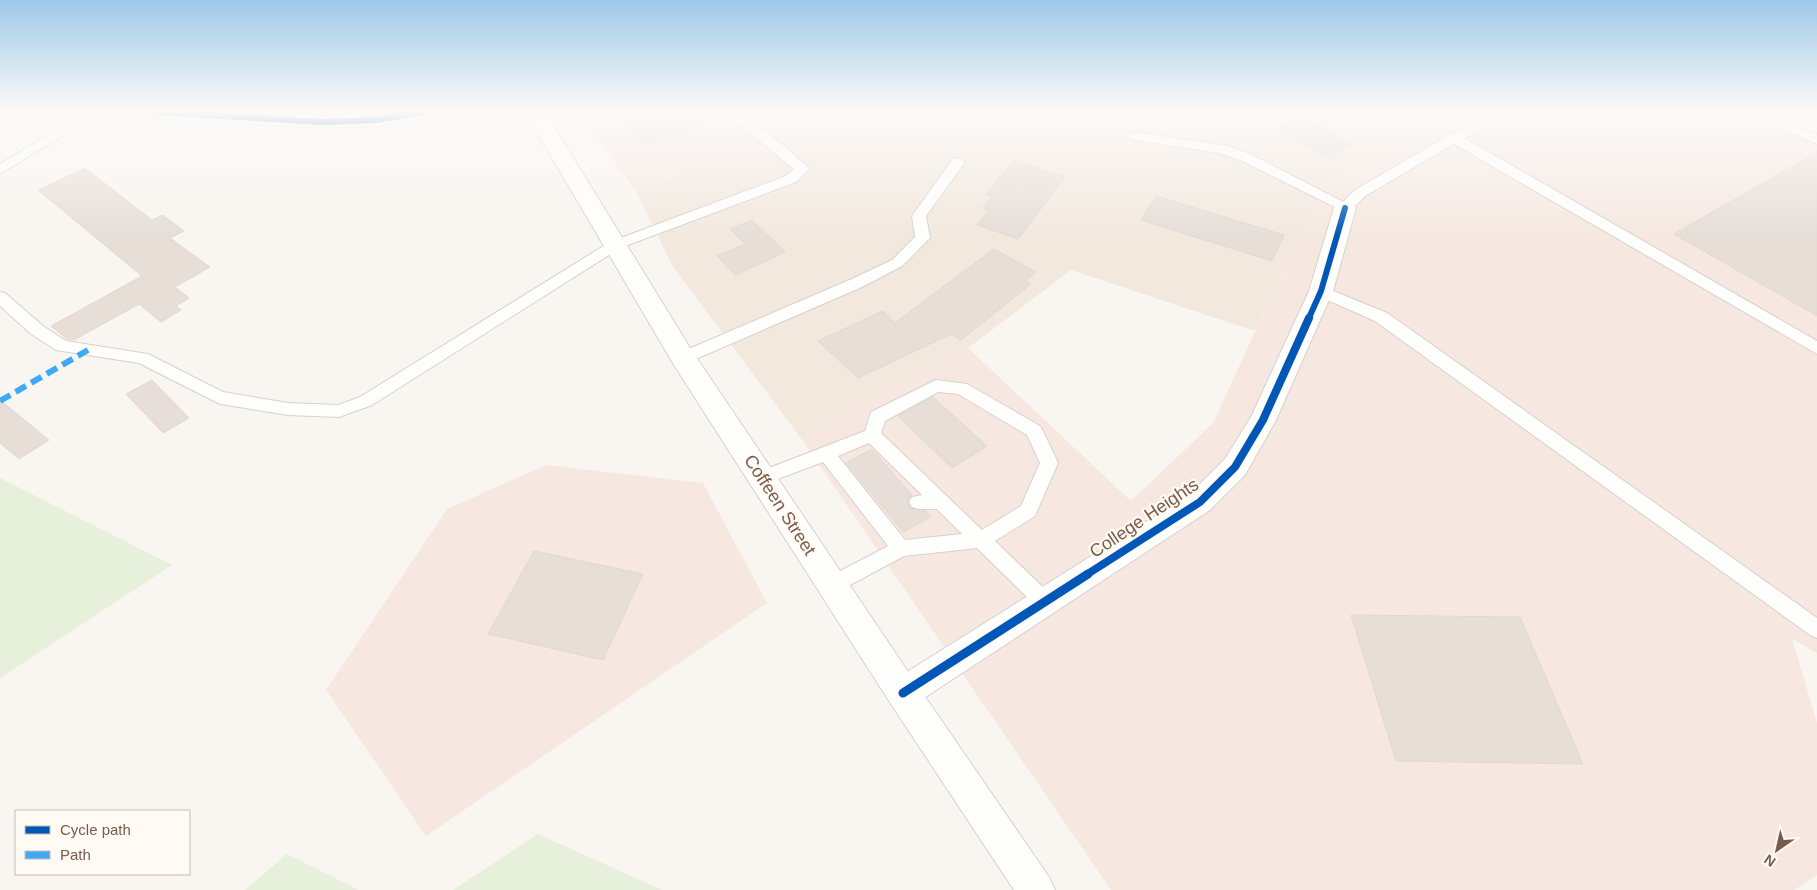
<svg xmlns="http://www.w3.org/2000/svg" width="1817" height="890" font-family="Helvetica,sans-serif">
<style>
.residential{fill:#f2e8de}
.commercial{fill:#f6e8e1}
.green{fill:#e7f0db}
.building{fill:#e6ded7;stroke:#e2d8d2}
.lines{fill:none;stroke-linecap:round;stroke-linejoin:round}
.lane-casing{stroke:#d7d1cb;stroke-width:2}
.street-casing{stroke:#d7d1cb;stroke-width:2}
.secondary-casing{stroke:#d9d2cb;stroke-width:2}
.lane{fill:#fefefd;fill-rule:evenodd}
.street{fill:#fefefd;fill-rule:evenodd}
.secondary{fill:#fefefd;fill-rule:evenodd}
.quiet{stroke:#3fa9f5;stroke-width:6;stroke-dasharray:12 6;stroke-linecap:butt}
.cycleway-far2-casing{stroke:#fffaf3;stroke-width:9}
.cycleway-far1-casing{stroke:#fffaf3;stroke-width:11}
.cycleway-casing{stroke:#fffaf3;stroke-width:12}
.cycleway-far2{stroke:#0057b8;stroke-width:6}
.cycleway-far1{stroke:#0057b8;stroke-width:8}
.cycleway{stroke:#0057b8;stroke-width:9}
.labels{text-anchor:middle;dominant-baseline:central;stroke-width:4.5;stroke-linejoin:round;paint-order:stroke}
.street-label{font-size:18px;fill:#7a5c4d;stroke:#fffaf3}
</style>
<rect width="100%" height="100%" fill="#f9f5f0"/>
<polygon class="residential" points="784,112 1361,112 1402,133 1323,184 1255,331 1071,270 968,348 800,437 672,265 636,191 799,133"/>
<g class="commercial">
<polygon points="576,112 784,112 800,133 636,191"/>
<polygon points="1361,112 1773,112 1817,132 1817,653 1792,639 1817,723 1817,875 1794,890 1111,890 800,437 968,348 1131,501 1213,423 1323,184 1401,134"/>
<polygon points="546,465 703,483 767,603 426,836 326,690 447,509"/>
</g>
<g class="green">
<polygon points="0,478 172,565 0,678"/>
<polygon points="538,834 662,890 453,890"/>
<polygon points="287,854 359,890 245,890"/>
</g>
<g class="building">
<polygon points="620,112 701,112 704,117 718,121 646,145"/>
<polygon points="1301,116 1353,145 1329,159 1276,130"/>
<polygon points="1817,152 1817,316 1674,234"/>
<polygon points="1014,160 1065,177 1018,239 977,225 989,210 983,208 992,196 986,194"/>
<polygon points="85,168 152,220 163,215 184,231 170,238 210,267 175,287 189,298 176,306 181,310 161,322 139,304 74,340 67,339 51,326 142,276 38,190"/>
<polygon points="1156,196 1284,235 1272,261 1141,220"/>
<polygon points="752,220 785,252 735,275 717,256 745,244 730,229"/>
<polygon points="994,249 1036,272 1025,281 1031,284 961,340 951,334 858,378 818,341 883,311 895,323"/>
<polygon points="152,380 189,418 163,433 126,394"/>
<polygon points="933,397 987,446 952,468 898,416"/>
<polygon points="0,400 49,440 19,459 0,443"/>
<polygon points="872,449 912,495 907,501 910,508 926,511 931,517 903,532 846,463"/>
<polygon points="534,551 643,574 603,660 488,634"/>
<polygon points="1351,615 1520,617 1583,764 1396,761"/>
</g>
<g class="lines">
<defs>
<g id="lane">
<polygon points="86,112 101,112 0,174 0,164"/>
<path d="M 703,112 C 743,112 756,122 786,148 C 793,155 803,161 809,169 L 796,182 L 620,248 L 372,405 L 339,417 L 288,415 L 220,404 L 139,363 L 56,350 L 31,334 L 0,306 L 0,292 L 5,293 L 43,326 L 66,341 L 148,354 L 223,392 L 288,403 L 338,405 L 360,397 L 610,242 L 786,176 L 794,169 L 740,125 L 705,115 Z"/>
<polygon points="1497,112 1513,112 1464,138 1817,341 1817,354 1454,144 1365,196 1350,211 1345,212 1240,160 1220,153 1134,140 1127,136 1134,132 1228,146 1250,154 1343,202 1355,190 1449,135"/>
<polygon points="1751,112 1768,112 1817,135 1817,144 1753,115"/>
<polygon points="958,158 965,162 926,216 930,238 902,266 862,287 689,362 683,364 677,362 675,358 677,354 852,279 892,260 915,237 912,216 953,159"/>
<polygon points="1321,286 1387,313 1817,618 1817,638 1810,635 1375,321 1316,295 1313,291 1316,287"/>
<path d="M 936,380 L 967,384 L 1040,426 L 1043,431 L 1058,463 L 1037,511 L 1035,516 L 995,541 L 1052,596 L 1055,602 L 1052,608 L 1045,611 L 1038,608 L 977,548 L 904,556 L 839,591 L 832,593 L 825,591 L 822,585 L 825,579 L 888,546 L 823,462 L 762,485 L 756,483 L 753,478 L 756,473 L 865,431 L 871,412 ZM 938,392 L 958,394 L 1027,435 L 1040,463 L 1021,506 L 982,530 L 881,433 L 885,421 ZM 869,443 L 922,495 L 912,497 L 909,502 L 912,507 L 918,509 L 937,509 L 962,534 L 905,540 L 838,456 Z"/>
</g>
<g id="street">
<polygon points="146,112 258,112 322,116 387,112 436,112 433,116 426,118 376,126 322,128 156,118 149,116"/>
<polygon points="1345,201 1353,203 1356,208 1333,291 1276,420 1245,475 1210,510 915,704 903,708 891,704 886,693 891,682 1190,494 1225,459 1251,417 1309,291 1334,208 1337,203"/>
</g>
<polygon id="secondary" points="525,112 545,112 692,351 915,682 1049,877 1055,890 1014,890 891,704 674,365"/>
</defs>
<use href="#lane" class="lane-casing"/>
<use href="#street" class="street-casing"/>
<use href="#secondary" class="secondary-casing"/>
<use href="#lane" class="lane"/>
<use href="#street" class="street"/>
<use href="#secondary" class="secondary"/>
<polyline class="quiet" points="0,401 88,350"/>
<defs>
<g id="cycleway-far2">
<polyline points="156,112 322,122 376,120 426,112"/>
<polyline points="1308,320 1321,291 1345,208"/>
</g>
<polyline id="cycleway-far1" points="1086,575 1200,502 1235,467 1263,420 1309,318"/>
<polyline id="cycleway" points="903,693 1088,574"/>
</defs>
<use href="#cycleway-far2" class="cycleway-far2-casing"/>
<use href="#cycleway-far1" class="cycleway-far1-casing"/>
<use href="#cycleway" class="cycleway-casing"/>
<use href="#cycleway-far2" class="cycleway-far2"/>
<use href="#cycleway-far1" class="cycleway-far1"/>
<use href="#cycleway" class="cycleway"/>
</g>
<linearGradient id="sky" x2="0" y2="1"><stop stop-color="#9ec9e9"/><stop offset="0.47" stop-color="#fcfaf8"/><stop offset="1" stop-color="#fcfaf8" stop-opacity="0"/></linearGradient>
<rect width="1817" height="237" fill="url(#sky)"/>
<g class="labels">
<g class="street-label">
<text transform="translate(780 505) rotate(57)">Coffeen Street</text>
<text transform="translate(1144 518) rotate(-34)">College Heights</text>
</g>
</g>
<rect x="15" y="810" width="175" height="65" fill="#fffaf3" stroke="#cabbb1"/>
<rect x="25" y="826" width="25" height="8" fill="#0057b8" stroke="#cabbb1"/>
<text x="60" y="835" font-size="15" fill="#7a5c4d">Cycle path</text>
<rect x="25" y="851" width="25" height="8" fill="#3fa9f5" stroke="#cabbb1"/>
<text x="60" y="860" font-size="15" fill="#7a5c4d">Path</text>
<g transform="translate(1777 850) rotate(214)" stroke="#fffaf3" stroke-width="4" paint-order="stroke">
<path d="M0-4L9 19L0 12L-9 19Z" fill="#7a5c4d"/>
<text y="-8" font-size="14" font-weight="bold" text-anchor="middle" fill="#7a5c4d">N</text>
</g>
</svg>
